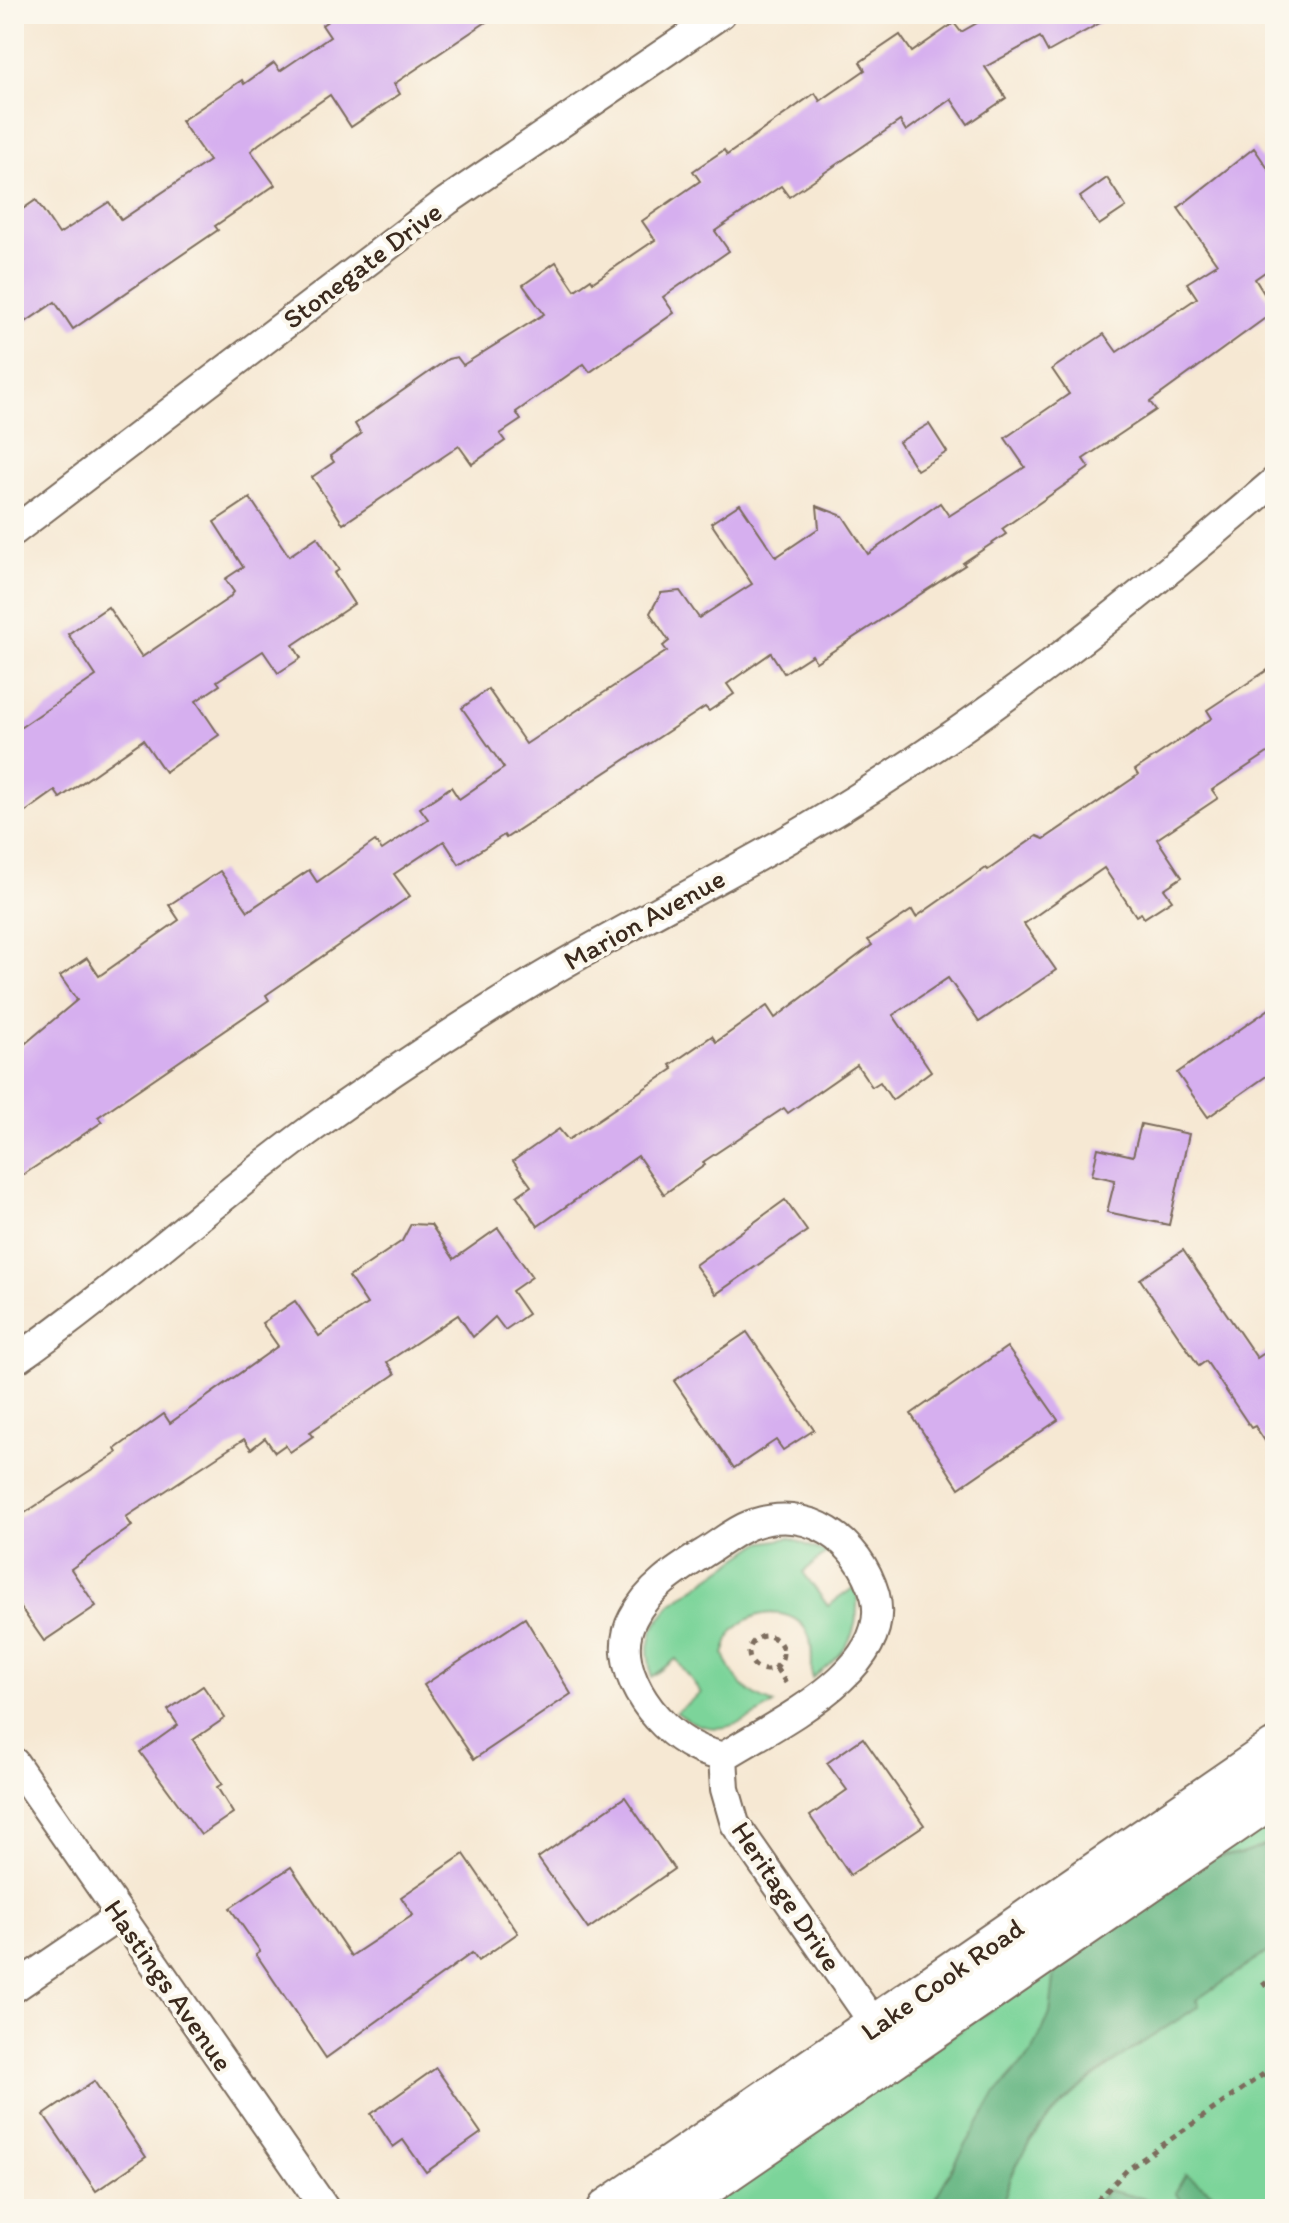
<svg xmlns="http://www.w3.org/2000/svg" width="1289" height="2223" font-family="Itim,sans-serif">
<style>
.green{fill:#7cd49a;stroke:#5c7f5c;stroke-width:2}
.forest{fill:#65b682;stroke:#507050;stroke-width:2}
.building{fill:#d6afef}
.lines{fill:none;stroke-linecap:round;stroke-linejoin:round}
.street-casing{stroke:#7c6c5d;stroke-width:32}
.secondary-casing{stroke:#7c6c5d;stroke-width:44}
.path{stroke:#7c6c5d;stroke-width:5;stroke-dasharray:6 6;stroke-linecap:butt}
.street{stroke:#fff;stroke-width:28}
.secondary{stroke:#fff;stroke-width:40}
.labels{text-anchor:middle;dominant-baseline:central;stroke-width:8;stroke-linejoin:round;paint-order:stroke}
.street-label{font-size:28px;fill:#3b2a1e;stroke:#fbf7ec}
</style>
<rect width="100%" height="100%" fill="#fbf7ec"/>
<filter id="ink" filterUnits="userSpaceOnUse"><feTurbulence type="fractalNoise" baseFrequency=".0125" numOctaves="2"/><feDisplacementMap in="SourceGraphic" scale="16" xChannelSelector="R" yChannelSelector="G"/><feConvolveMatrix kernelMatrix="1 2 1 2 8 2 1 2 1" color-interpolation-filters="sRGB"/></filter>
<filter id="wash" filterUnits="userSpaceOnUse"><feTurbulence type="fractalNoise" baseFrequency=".006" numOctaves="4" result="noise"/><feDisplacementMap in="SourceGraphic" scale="32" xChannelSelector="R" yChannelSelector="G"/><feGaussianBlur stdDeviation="1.8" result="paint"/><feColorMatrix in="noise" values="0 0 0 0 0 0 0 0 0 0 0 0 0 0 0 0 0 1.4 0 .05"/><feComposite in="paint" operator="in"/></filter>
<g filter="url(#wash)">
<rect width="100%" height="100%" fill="#f6e8d3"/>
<g class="green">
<path d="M 789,1538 L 827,1553 L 803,1572 L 828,1606 L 853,1588 L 857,1592 C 860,1634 846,1655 812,1678 C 811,1666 814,1645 808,1634 C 795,1606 753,1608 733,1631 C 729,1636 727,1647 724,1654 C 733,1680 748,1695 774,1704 C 738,1727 712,1740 676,1712 L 701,1693 L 676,1659 L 651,1677 L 648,1651 L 653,1629 L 671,1604 L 760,1543 Z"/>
<polygon points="1275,1818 1275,2209 696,2209"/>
</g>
<g class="forest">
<path d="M 1275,1842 L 1275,1947 L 1196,2000 L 1199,2006 C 1123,2057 1020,2110 1002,2209 L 929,2209 L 996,2093 L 1033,2051 L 1050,2014 L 1056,1961 L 1208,1857 L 1241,1854 Z"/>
<polygon points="1186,2174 1211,2192 1219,2209 1188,2209 1175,2193"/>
<polygon points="1107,2190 1154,2201 1158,2209 1091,2209"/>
</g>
<g id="blocks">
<g class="building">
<polygon points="338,14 498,14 394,84 400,94 351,127 330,95 259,144 251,151 275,185 215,226 218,230 73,329 55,302 14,330 14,215 36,200 59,234 109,202 121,220 209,161 181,121 242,80 244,84 274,63 280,71 330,37 322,25"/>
<polygon points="993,14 1116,14 1048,52 1040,37 985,67 1006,98 968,124 951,99 906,131 900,121 789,197 781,186 715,231 729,251 663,297 674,313 590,372 584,364 516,412 521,420 500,434 505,441 472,464 459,446 343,524 312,477 334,462 330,456 361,434 355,424 448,359 457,357 463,365 544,314 523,285 556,262 575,290 591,279 593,282 655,240 642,221 700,181 693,171 724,150 727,155 815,93 820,101 865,70 860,62 900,35 912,52 954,23 961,32"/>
<polygon points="1254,148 1275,179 1275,265 1255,279 1275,311 1150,402 1156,410 1083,459 1089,468 1002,529 1006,534 963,563 965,565 816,662 812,655 784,673 771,653 727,684 734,694 709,711 705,707 506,838 504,835 459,864 444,841 394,874 410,896 266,995 269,1000 98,1117 102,1122 14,1181 14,1053 77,1000 60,976 87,958 99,976 179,920 169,905 220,871 248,911 309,870 317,882 375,841 382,850 428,819 420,808 451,787 459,799 504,768 462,708 488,689 526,744 667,651 663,646 669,641 650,613 661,593 680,591 699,618 752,584 711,523 740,504 776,557 819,528 817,506 843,516 868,554 940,503 949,516 1025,467 1005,438 1069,394 1052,369 1104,334 1117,352 1197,298 1187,283 1217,264 1178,208"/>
<polygon points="1107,178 1126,207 1099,225 1080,197"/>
<polygon points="929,424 947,452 917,470 899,442"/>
<polygon points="250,498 289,556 317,537 339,570 334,573 354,604 293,645 301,658 278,673 263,651 217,681 220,685 196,701 219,735 165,772 143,740 60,798 55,791 24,813 14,798 14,732 96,676 68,634 108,607 142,657 229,598 234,592 225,579 243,567 214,522"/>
<polygon points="1275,665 1275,748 1212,790 1218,798 1157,839 1182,877 1164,889 1172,900 1144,918 1141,913 1136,916 1104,868 1024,924 1056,970 979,1022 948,978 893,1015 931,1071 892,1100 880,1082 872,1087 857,1065 788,1113 784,1108 703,1162 705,1165 664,1194 638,1156 538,1226 517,1196 531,1186 513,1161 559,1129 568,1140 673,1069 670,1065 712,1036 716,1042 767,1006 775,1018 872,945 868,940 912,910 916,917 986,868 988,870 1037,836 1044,839 1138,775 1135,770 1212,718 1207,710"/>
<polygon points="1275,1005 1275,1070 1208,1117 1177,1073"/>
<polygon points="1141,1124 1189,1134 1169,1225 1107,1212 1115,1180 1092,1175 1098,1148 1133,1156"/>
<polygon points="785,1200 807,1231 716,1294 695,1265"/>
<polygon points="411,1224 431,1225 454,1259 498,1228 532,1277 512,1291 528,1314 505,1330 495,1317 473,1337 458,1315 387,1362 395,1374 310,1432 313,1436 290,1452 285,1445 275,1452 265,1438 251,1449 244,1439 126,1517 132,1526 71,1569 96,1606 44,1641 14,1598 14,1520 117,1453 115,1449 164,1414 170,1423 278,1346 262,1323 295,1301 319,1336 367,1304 349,1277 402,1241"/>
<polygon points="1183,1250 1257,1358 1275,1346 1275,1456 1255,1426 1251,1428 1206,1361 1199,1366 1140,1279"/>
<polygon points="747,1332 814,1430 783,1450 776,1440 734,1468 674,1381"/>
<polygon points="1007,1347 1058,1420 959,1488 911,1414"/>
<polygon points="525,1618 571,1694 474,1759 424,1685"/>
<polygon points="203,1686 225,1718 193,1740 222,1784 217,1787 233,1813 201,1835 140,1752 178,1725 168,1710"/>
<polygon points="863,1738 924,1825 850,1875 810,1816 847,1790 827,1763"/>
<polygon points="625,1797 674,1869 588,1929 538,1858"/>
<polygon points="464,1854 518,1933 478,1961 472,1953 326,2058 256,1954 260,1951 230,1908 291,1867 351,1956 413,1915 401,1897"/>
<polygon points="436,2068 481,2133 426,2172 403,2140 393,2147 371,2114"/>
<polygon points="94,2081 146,2157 96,2191 44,2115"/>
</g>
</g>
</g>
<g filter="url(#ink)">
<use href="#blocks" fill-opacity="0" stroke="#7c6c5d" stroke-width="2"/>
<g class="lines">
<defs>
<g id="street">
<polyline points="14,531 447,201 721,14"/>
<path d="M 14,1361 C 116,1290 207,1206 307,1132 C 365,1090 426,1049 486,1011 C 589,945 698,892 803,831 C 973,731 1126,609 1275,481"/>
<path d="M 723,1757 C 773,1725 895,1670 875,1595 C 859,1540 808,1503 750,1525 C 734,1531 719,1544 704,1553 C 677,1570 648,1588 633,1618 C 608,1664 653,1727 695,1747 C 703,1752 714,1754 723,1757 L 725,1789 L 735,1824 L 875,2025"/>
<polyline points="14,1762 325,2209"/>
<polyline points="14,1988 121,1915"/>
</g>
<g id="secondary">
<polyline points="608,2209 1275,1749"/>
<polyline points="672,2209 1275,1795"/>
</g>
</defs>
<use href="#street" class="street-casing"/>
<use href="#secondary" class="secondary-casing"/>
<g class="path">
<circle cx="766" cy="1653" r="17"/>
<polyline points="776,1668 786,1683"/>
<polyline points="1263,1982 1275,1998"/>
<polyline points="1089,2209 1127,2170 1275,2066"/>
</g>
<use href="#street" class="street"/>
<use href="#secondary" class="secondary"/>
</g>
</g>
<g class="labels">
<g class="street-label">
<text transform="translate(362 265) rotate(-37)">Stonegate Drive</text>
<text transform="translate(644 919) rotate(-29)">Marion Avenue</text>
<text transform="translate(787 1896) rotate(56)">Heritage Drive</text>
<text transform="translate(942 1979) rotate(-35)">Lake Cook Road</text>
<text transform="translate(169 1985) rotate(55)">Hastings Avenue</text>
</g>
</g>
<rect width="1289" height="2223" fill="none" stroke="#fbf7ec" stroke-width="48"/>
</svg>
